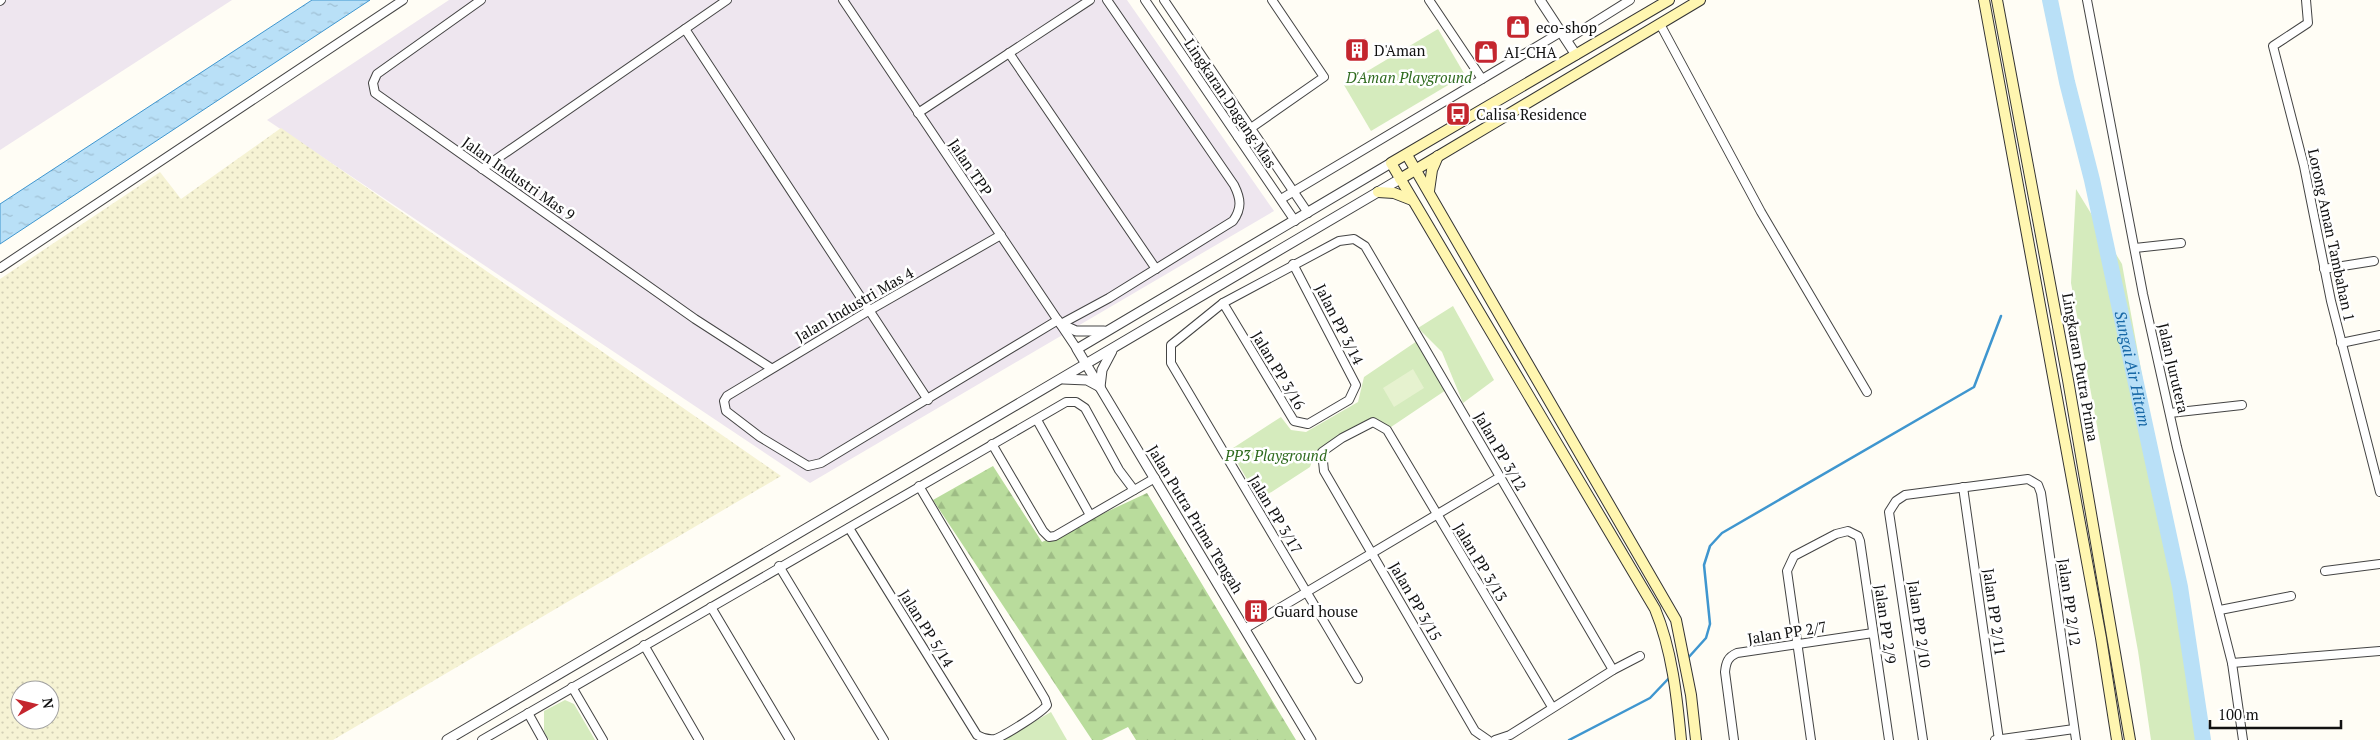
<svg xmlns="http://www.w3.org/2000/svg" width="2380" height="740" font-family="'PT Serif',serif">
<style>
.industrial{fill:#eee6ef}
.farmland{fill:url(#farmland-dots);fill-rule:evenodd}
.green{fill:#d5ebbd}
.forest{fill:url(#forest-firs)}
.pitch{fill:#e6f2cf}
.water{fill:url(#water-ripples);stroke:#3f96cf}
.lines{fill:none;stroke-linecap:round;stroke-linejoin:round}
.stream{stroke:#3f96cf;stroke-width:2.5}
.river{stroke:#b9e0f7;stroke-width:16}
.minor-casing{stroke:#444;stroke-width:10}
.tertiary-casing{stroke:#444;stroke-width:11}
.secondary-casing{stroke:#333;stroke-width:12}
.minor{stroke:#fff;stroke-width:8}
.tertiary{stroke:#fff;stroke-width:9}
.secondary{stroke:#fff6b0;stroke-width:10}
.labels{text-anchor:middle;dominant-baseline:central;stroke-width:5;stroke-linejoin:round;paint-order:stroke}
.poi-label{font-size:15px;fill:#111;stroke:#fff;text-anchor:start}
.park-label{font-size:15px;font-style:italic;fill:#2f6b1f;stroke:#fff}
.street-label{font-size:15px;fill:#111;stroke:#fff}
.water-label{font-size:16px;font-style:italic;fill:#1768a6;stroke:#fff}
</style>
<defs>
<pattern id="farmland-dots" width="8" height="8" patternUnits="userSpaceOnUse" patternTransform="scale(1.25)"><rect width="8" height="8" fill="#f6f3d4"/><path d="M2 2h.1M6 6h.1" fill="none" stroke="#d2cfb5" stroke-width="1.8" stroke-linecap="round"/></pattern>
<pattern id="forest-firs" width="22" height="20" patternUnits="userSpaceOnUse" patternTransform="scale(1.25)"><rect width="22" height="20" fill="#b9dc9c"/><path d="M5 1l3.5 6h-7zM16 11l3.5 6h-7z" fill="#9ebc85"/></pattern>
<pattern id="water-ripples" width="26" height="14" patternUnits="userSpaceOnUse" patternTransform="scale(1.25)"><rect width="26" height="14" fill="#b9e0f7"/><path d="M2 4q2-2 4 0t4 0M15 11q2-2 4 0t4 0" fill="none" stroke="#9ebfd3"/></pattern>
</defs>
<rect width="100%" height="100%" fill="#fffdf5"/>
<g class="industrial">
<polygon points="0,0 232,0 0,150"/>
<polygon points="449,0 1127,0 1274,211 810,483 267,120"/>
</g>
<path class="farmland" d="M 281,128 L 781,476 L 333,740 L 0,740 L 0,279 L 160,172 L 181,199 ZM 20,690 L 50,690 L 50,720 L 20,720 Z"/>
<g class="green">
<polygon points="1438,29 1465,75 1371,131 1344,85"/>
<polygon points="2076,189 2122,264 2190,642 2205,740 2151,740 2138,651 2071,283"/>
<polygon points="1453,306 1494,380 1463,403 1442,352 1418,328"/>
<polygon points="1420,339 1446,390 1391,427 1373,419 1315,453 1310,467 1259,500 1230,450 1281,417 1291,430 1306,432 1358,402 1364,377"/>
<polygon points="565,700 574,704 595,740 549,740 544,732 544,711"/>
<polygon points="1051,712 1067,740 1002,740"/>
</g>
<polygon class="forest" points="993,466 1042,542 1147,493 1296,740 1136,740 1128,727 1102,740 1092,740 933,500"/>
<polygon class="pitch" points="1413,369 1424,388 1394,407 1383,388"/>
<polygon class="water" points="312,0 370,0 0,244 0,204"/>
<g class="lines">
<g class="stream">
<polyline points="1688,658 1706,638 1710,624 1704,565 1710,546 1722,533 1974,387 2001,316"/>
<polyline points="1569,740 1650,698 1670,677"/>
</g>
<path class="river" id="s1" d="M 2050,0 L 2067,82 L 2092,180 L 2180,587 L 2203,740"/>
<defs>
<g id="minor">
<polyline points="481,0 377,74 373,83 375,93 695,319 771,368"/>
<polyline points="843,0 1077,349"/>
<polyline points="1145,0 1295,221"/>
<polyline points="1164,0 1308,213"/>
<polyline points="1429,0 1482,79"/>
<polyline points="2087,0 2143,294 2177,447 2232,663 2243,740"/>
<polyline points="2306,0 2308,23 2273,46 2304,166 2331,301 2380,492"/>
<polyline points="0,1 1,0"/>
<polyline points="1660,24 1761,212 1867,392"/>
<polyline points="685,29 928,400"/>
<polyline points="1566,40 1630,0"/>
<polyline points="1009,53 1156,269"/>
<polyline points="918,113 1090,0"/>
<polyline points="1238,137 1324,77 1272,0"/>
<polyline points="482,169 727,0"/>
<polyline points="1281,199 1561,32"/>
<polyline points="1001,235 870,310 727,396 724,401 726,411 760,437 808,466 821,463 1058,320"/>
<polyline points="2135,248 2181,243"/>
<polyline points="0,268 403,0"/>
<polyline points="2324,269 2374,261"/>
<polyline points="1223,303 1294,421 1308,424 1349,400 1356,385 1293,264"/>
<path d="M 1061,324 L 1109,298 L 1233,221 C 1242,208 1241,199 1234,185 L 1107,0"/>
<polyline points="2341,343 2380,335"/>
<polyline points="2170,413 2242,405"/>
<polyline points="1037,420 1090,515"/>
<polyline points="992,444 1043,531 1049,537 1055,536 1155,478"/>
<polyline points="1963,487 1999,740"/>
<path d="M 849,528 L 977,735 C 982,738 987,740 995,739 C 1004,736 1043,712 1047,705 L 1045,699 L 919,486"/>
<polyline points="779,566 884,740"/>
<polyline points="2325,571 2380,564"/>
<polyline points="711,607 790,740"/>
<polyline points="2220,610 2291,596"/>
<polyline points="1246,628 1500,477"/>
<polyline points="644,645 699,740"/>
<polyline points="2232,663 2380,651"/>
<polyline points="1358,679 1171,363 1171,345 1223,303 1339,241 1354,239 1365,246 1613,670"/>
<polyline points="572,687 603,740"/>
<polyline points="528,713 543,740"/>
<polyline points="482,740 1066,402 1076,402 1085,408 1119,470 1134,490"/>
<polyline points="1488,740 1475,731 1324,471 1322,452 1342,438 1373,422 1387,430 1552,707"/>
<polyline points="1495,740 1510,735 1613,670 1640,656"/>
<path d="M 1734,740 L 1725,672 C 1726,662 1728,657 1737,653 L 1873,633"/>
<polyline points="1811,740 1787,571 1794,556 1836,534 1848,531 1858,536 1860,541 1889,740"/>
<polyline points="1923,740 1889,512 1896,501 1905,495 2028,479 2038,485 2041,493 2076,740"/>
<polyline points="1995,740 2074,729"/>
</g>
<g id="tertiary">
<polyline points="1540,0 1576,55"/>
<polyline points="1061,324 1076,331 1104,331"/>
<polyline points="1063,379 1087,380 1100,387"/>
<polyline points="1100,387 1102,370 1112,351"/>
<polyline points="447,740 1400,179"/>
<polyline points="1311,740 1077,349 1391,163"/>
</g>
<g id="secondary">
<path d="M 1669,0 L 1391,163 L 1655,609 C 1672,650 1677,697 1681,740"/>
<polyline points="1984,0 2101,638 2117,740"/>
<polyline points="1997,0 2068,380 2130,740"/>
<polyline points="1407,155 1676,620 1691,695 1696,740"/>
<polyline points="1400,179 1700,0"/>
<polyline points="1429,191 1432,170 1438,156"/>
<polyline points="1378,192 1394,193 1412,200"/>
</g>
</defs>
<use href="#minor" class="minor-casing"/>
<use href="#tertiary" class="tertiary-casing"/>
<use href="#secondary" class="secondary-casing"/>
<use href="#minor" class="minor"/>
<use href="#tertiary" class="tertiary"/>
<use href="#secondary" class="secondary"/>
</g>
<defs>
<symbol id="shop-square" viewBox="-11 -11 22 22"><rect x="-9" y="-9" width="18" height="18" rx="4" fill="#c4262e" stroke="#fff"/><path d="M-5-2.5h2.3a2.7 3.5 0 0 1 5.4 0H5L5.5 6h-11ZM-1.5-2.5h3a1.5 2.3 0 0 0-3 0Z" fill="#fff"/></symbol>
<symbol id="building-square" viewBox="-11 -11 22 22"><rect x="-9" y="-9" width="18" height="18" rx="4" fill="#c4262e" stroke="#fff"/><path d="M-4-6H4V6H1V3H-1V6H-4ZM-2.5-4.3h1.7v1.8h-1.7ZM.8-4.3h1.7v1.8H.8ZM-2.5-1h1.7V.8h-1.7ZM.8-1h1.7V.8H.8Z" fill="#fff"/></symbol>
<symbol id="bus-square" viewBox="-11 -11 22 22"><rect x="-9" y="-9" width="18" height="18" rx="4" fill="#c4262e" stroke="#fff"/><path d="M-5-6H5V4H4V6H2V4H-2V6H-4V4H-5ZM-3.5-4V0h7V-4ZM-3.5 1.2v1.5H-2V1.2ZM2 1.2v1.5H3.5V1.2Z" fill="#fff"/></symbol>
</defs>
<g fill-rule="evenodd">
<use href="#shop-square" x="1504" y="13" width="28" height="28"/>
<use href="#building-square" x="1343" y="36" width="28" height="28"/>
<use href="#shop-square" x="1472" y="38" width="28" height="28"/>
<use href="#bus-square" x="1444" y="100" width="28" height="28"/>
<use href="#building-square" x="1242" y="597" width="28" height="28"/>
</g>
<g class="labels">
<g class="poi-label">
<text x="1536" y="27">eco-shop</text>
<text x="1374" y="50">D'Aman</text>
<text x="1504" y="52">AI-CHA</text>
<text x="1476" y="114">Calisa Residence</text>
<text x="1274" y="611">Guard house</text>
</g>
<g class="park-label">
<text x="1409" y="77">D'Aman Playground</text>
<text x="1276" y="455">PP3 Playground</text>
</g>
<g class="street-label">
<text transform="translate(1231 103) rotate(56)">Lingkaran Dagang Mas</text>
<text transform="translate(971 167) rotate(56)">Jalan TPP</text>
<text transform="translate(519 178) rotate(35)">Jalan Industri Mas 9</text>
<text transform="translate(2332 235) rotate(78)">Lorong Aman Tambahan 1</text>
<text transform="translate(854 304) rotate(-30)">Jalan Industri Mas 4</text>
<text transform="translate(1340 324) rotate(63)">Jalan PP 3/14</text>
<text transform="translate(2081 367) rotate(80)">Lingkaran Putra Prima</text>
<text transform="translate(2174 368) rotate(77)">Jalan Jurutera</text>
<text transform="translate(1279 370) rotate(59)">Jalan PP 3/16</text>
<text transform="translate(1501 451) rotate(60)">Jalan PP 3/12</text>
<text transform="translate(1276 514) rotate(59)">Jalan PP 3/17</text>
<text transform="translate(1196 519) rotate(59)">Jalan Putra Prima Tengah</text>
<text transform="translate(1481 562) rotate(59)">Jalan PP 3/13</text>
<text transform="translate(1416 601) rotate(60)">Jalan PP 3/15</text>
<text transform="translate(2070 602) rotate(82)">Jalan PP 2/12</text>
<text transform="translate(1995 612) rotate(82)">Jalan PP 2/11</text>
<text transform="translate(1886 624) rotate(82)">Jalan PP 2/9</text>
<text transform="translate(1920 624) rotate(82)">Jalan PP 2/10</text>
<text transform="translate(927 628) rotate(58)">Jalan PP 5/14</text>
<text transform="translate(1787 632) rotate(-9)">Jalan PP 2/7</text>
</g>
<g class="water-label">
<text stroke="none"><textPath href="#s1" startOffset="378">Sungai Air Hitam</textPath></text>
</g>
</g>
<g transform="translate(35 705) rotate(82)"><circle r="24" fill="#ffffff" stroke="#a0a0a0"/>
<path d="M0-4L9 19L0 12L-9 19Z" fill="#c4262e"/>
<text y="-8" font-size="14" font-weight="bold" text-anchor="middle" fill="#111111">N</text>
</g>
<path d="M2210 720v8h131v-8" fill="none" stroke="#111111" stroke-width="2.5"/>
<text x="2218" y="720" font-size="15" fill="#111111" stroke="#ffffff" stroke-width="4" paint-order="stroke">100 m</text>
</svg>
